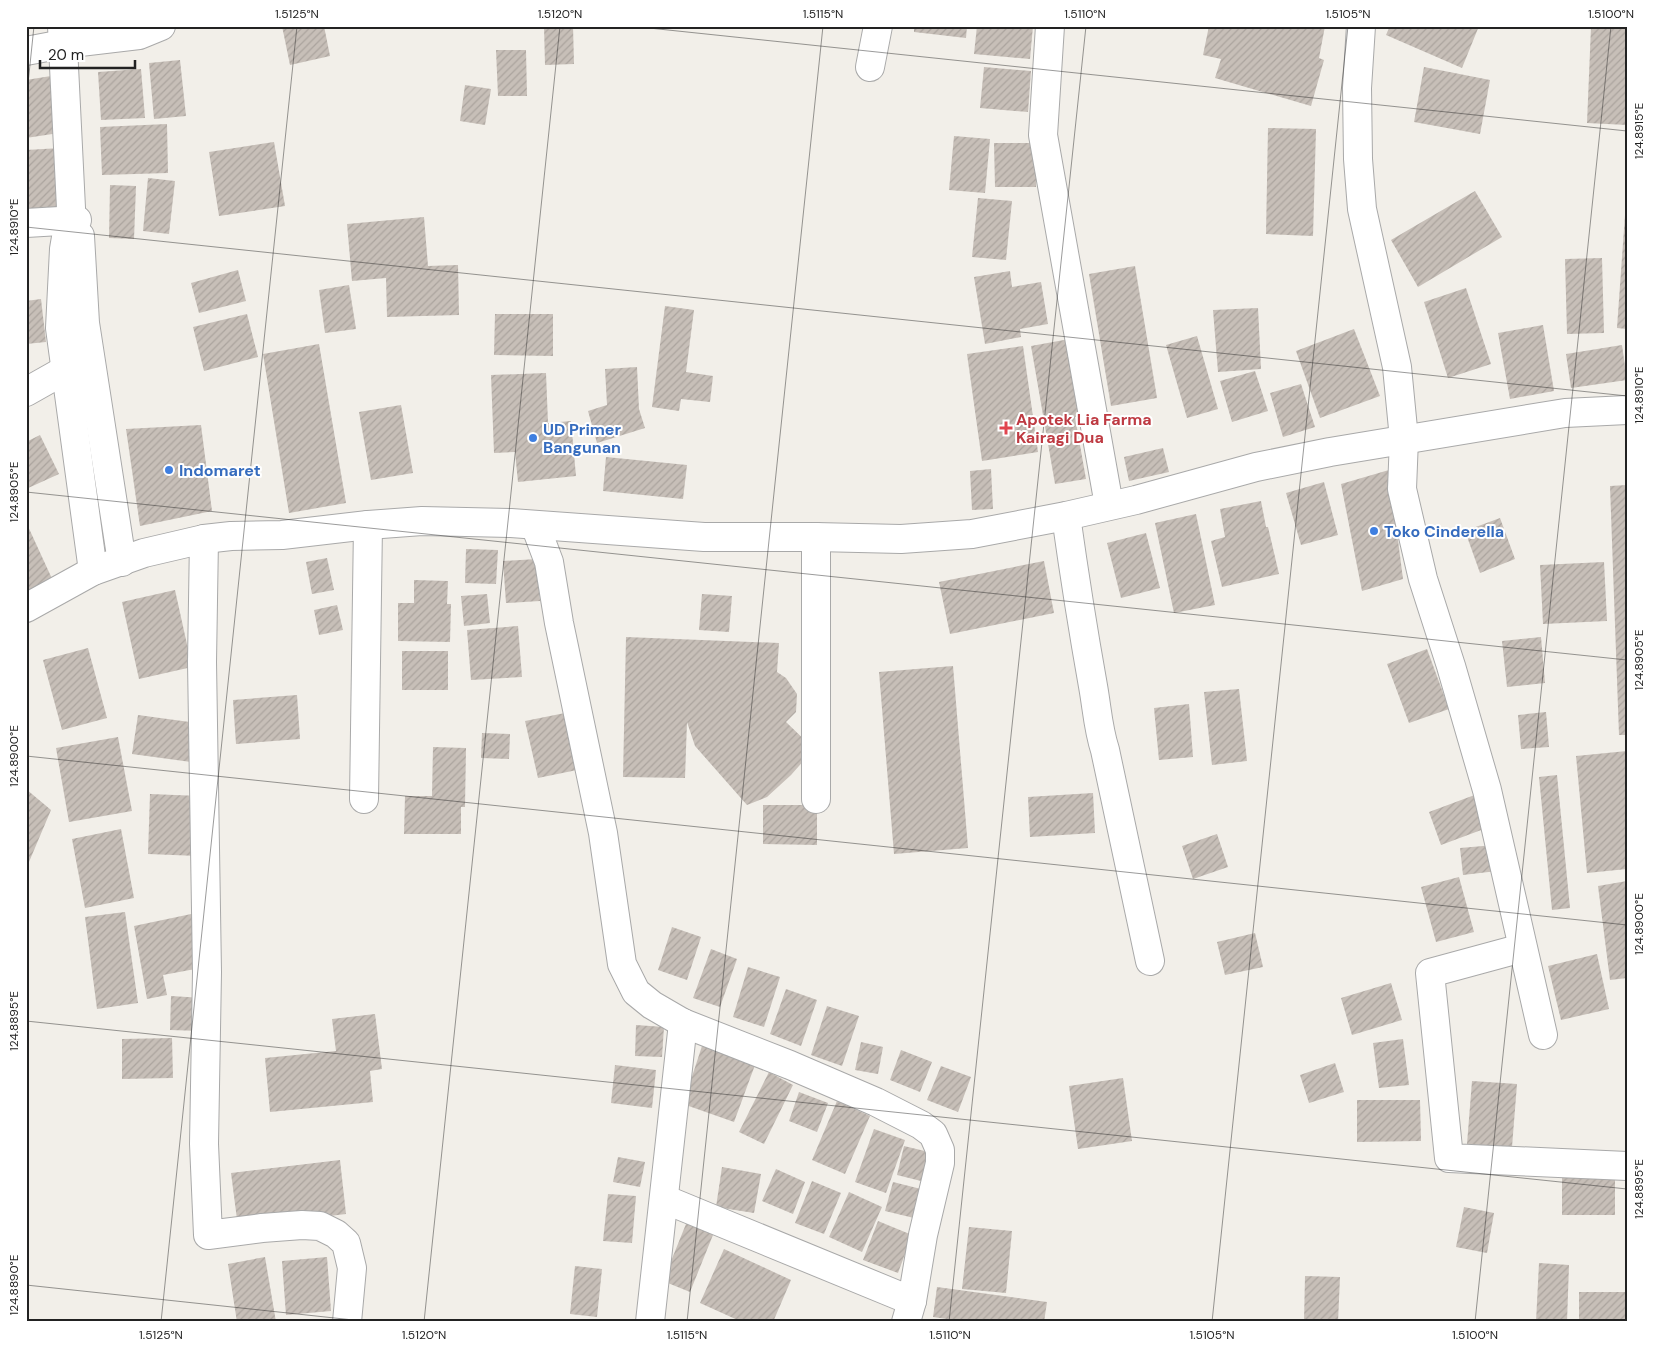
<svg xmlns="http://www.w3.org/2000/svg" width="1653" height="1348" font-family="'DM Sans',sans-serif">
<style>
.building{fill:url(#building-hatch)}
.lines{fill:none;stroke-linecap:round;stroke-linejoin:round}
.minor-casing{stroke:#a9a9a9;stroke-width:30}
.minor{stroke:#fff;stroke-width:28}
.ticks{fill:none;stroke:#222;stroke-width:1;stroke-opacity:0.45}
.health-dot{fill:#e0444e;stroke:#fff;stroke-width:2}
.shop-dot{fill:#3f7fe0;stroke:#fff;stroke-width:2}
.labels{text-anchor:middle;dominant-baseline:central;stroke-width:4;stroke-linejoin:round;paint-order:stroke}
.health-label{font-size:16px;font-weight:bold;fill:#be3a42;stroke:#fff;text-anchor:start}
.shop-label{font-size:16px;font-weight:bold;fill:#366cbe;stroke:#fff;text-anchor:start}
.neatline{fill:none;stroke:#222;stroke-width:2}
.ticks-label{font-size:12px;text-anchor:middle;fill:#222}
</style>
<defs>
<pattern id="building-hatch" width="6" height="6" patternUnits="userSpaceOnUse" patternTransform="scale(1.25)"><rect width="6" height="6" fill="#c7bfb8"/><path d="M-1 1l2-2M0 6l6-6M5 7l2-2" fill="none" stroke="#aba49e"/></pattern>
</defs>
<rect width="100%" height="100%" fill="#f2efe9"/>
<g class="building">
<polygon points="282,26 324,26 330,56 290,65"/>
<polygon points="544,26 573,26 574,64 545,65"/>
<polygon points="914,26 967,26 966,38 914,32"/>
<polygon points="977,26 1033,26 1030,59 974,54"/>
<polygon points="1209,26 1325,26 1319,58 1324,60 1311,106 1215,78 1221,59 1203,55"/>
<polygon points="1390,26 1479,26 1462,68 1386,35"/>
<polygon points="1591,27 1627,28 1627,125 1587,123"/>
<polygon points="496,50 526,50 527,96 498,96"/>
<polygon points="180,60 186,116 154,119 149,63"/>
<polygon points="984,67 1031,71 1028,112 980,108"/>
<polygon points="1424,67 1490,80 1480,134 1414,122"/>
<polygon points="141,69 145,118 101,120 98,72"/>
<polygon points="51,76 59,133 26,138 26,80"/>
<polygon points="465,85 491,89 485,125 460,121"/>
<polygon points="167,124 168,173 102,175 100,127"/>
<polygon points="1268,128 1316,129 1313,236 1266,234"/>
<polygon points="954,136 990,139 985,193 949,190"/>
<polygon points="274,142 285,206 219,216 209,152"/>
<polygon points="994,143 1036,143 1036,187 995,187"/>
<polygon points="61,148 65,212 26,214 26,150"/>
<polygon points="148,178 175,181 169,234 143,231"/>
<polygon points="110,185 136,186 134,239 109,238"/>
<polygon points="1475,191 1502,237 1418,287 1391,240"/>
<polygon points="978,198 1012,201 1006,260 972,257"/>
<polygon points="1625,215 1627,215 1627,329 1617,328"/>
<polygon points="424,217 428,266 458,265 459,315 387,317 386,278 352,281 347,224"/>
<polygon points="1602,258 1604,333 1567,334 1565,259"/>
<polygon points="1135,266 1157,398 1111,406 1089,274"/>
<polygon points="238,270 246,301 199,313 191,283"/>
<polygon points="1010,271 1012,287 1041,282 1048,324 1020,329 1021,337 985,344 974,277"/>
<polygon points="349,285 356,329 325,333 319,290"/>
<polygon points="1466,288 1491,364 1448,378 1424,302"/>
<polygon points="41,299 46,342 26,344 26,301"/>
<polygon points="665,306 694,310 686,372 713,376 710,402 681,399 679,411 652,407"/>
<polygon points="1258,308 1261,369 1218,372 1213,310"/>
<polygon points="247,314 258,357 204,371 193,327"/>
<polygon points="495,314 553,314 553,356 494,355"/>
<polygon points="1543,325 1554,391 1510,399 1498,333"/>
<polygon points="1354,329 1380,396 1320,418 1296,351"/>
<polygon points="1197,336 1218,409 1187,418 1166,345"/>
<polygon points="1075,338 1088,415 1075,417 1086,479 1055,484 1031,346"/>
<polygon points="319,344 346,503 289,513 263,354"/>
<polygon points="1622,345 1627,380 1571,388 1566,354"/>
<polygon points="1023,346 1038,452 982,461 967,354"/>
<polygon points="637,367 639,409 645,428 597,443 588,411 607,405 605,369"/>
<polygon points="1255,371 1268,411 1232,422 1220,381"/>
<polygon points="546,373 548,423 571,421 576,476 518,482 515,452 494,453 491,375"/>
<polygon points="1301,384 1315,427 1283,437 1270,393"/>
<polygon points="401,405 413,473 371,480 359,412"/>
<polygon points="201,425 212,511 140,526 126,429"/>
<polygon points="40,435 59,474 26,489 26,442"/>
<polygon points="1163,448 1169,472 1129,481 1124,457"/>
<polygon points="606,457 687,465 683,499 603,491"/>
<polygon points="991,469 993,509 972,510 970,471"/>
<polygon points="1389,470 1403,579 1362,591 1341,484"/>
<polygon points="1324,482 1338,535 1301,545 1286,493"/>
<polygon points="1627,485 1627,735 1619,735 1610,486"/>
<polygon points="1261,501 1266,527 1268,527 1279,574 1222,587 1211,541 1225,537 1220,509"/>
<polygon points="1196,514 1215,605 1174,613 1155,523"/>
<polygon points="1500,518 1515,559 1480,573 1465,531"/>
<polygon points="26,522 54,583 26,596"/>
<polygon points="1146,533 1160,588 1121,598 1107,543"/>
<polygon points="466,549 498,550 496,584 465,583"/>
<polygon points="327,558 334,590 312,594 306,562"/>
<polygon points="537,559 540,601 506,603 503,561"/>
<polygon points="1044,561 1054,613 950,634 939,582"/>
<polygon points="1604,562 1607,621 1543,624 1540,565"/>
<polygon points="414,580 448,581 447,604 451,604 450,642 398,641 398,603 414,603"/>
<polygon points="175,590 192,667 139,679 122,602"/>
<polygon points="487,594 490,623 464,626 461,596"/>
<polygon points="702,594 732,596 729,632 699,630"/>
<polygon points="337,605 343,630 319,635 314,610"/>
<polygon points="518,626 522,677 471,680 467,630"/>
<polygon points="626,637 779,643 777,672 786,678 797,694 796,712 786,722 814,749 791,775 767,797 747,805 695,746 687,722 685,778 623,777"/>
<polygon points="1541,637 1545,683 1507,687 1502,641"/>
<polygon points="88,648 107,718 62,730 43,660"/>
<polygon points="1427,649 1449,709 1409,723 1387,664"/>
<rect x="402" y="651" width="46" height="39"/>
<polygon points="953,666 968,848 894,854 879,672"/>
<polygon points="1239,689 1247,761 1212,765 1204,692"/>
<polygon points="297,695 300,739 236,744 233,700"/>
<polygon points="1189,704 1193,757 1159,760 1154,708"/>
<polygon points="1546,712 1549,747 1521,749 1518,715"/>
<polygon points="565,713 577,770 538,778 525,721"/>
<polygon points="138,715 197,723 191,762 132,754"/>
<polygon points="482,733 510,734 509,759 481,758"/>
<polygon points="118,737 132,811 69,822 56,748"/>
<polygon points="433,747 466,748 465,807 461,807 461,834 404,834 405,796 432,796"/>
<polygon points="1627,751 1627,869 1587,873 1576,756"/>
<polygon points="1557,775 1570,908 1552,910 1539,777"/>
<polygon points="26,789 51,810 26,869"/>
<polygon points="1093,793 1095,833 1030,837 1028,797"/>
<polygon points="1480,793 1492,826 1441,845 1429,812"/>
<polygon points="150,794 200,796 198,856 148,854"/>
<polygon points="763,805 817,805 817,845 763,844"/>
<polygon points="121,829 134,898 85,908 72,839"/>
<polygon points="1217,834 1228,867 1193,879 1182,846"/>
<polygon points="1495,845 1497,871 1463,875 1460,848"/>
<polygon points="1459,877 1474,932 1436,942 1421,887"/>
<polygon points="1627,881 1627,978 1610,980 1598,886"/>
<polygon points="125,912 138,1003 97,1009 85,917"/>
<polygon points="196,913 206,967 163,975 167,995 147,999 134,926"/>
<polygon points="672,927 701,937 687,980 658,970"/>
<polygon points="1255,933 1263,967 1225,975 1217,942"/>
<polygon points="711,949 737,959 720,1007 693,998"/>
<polygon points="1597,954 1609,1009 1561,1020 1548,966"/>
<polygon points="748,967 780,977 764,1027 733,1017"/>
<polygon points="1391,983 1402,1020 1352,1035 1341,998"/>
<polygon points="786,989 817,1000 801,1046 770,1034"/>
<polygon points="171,996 203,998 201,1031 170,1030"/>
<polygon points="827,1006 859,1016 842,1066 811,1055"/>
<polygon points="375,1014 382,1069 370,1071 373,1102 270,1112 265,1058 336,1051 332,1019"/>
<polygon points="636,1025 664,1027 662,1057 635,1056"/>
<polygon points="172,1038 173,1078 122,1079 122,1039"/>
<polygon points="1403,1039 1409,1085 1379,1088 1373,1043"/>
<polygon points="861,1042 883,1047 878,1074 855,1070"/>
<polygon points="702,1046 755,1065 734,1122 683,1104"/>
<polygon points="901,1050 932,1062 920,1092 890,1080"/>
<polygon points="1335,1063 1344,1092 1309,1103 1300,1075"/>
<polygon points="615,1065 656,1070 652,1108 611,1103"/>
<polygon points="941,1066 971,1077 958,1112 927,1100"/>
<polygon points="769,1072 793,1085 764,1144 739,1132"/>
<polygon points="1123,1078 1132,1141 1078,1149 1069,1086"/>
<polygon points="1472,1081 1517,1084 1512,1147 1467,1144"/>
<polygon points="799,1092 828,1103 817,1132 789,1121"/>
<polygon points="1357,1100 1420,1100 1421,1141 1357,1142"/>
<polygon points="837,1101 870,1116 845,1174 812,1160"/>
<polygon points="874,1129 905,1140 886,1193 855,1182"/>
<polygon points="904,1146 937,1154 929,1183 897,1175"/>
<polygon points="618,1157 645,1162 640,1187 613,1182"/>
<polygon points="340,1160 346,1214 238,1227 231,1173"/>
<polygon points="722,1167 761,1174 754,1213 716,1207"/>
<polygon points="776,1169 805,1182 793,1214 762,1201"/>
<rect x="1562" y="1170" width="53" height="45"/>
<polygon points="812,1181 841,1193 824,1234 795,1223"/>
<polygon points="893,1182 921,1189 914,1218 885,1211"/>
<polygon points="849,1192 882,1207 862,1252 829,1237"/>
<polygon points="608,1194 636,1196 632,1243 603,1241"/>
<polygon points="1464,1207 1494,1213 1487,1253 1456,1247"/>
<polygon points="688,1219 715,1230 690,1292 663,1281"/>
<polygon points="878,1221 912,1235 898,1273 863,1260"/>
<polygon points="969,1227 1012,1231 1006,1293 962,1289"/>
<polygon points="724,1249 791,1280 773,1322 742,1322 700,1303"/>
<polygon points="265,1257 276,1322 237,1322 228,1264"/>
<polygon points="327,1257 331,1311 286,1315 282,1261"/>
<polygon points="1539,1263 1569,1265 1567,1322 1536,1322"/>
<polygon points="575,1266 602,1269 597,1317 570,1314"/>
<polygon points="1305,1276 1340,1277 1338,1322 1304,1322"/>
<polygon points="937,1287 1047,1302 1044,1322 968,1322 933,1317"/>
<rect x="1579" y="1292" width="48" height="30"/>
</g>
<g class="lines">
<defs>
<g id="minor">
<polyline points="62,26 71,208 64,249 60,328 93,571"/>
<polyline points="1050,26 1043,135 1109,505"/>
<polyline points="1361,26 1357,88 1358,159 1362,209 1397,367 1404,439 1402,489 1423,579 1451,666 1487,790 1543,1035"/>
<polyline points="26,51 63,44 139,35 161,26"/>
<polyline points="870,67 878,26"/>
<polyline points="26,223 77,220"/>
<polyline points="80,236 85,323 122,562"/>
<polyline points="26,392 65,370 82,367"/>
<path d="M 1066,516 C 1074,573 1083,630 1093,686 C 1097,708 1098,729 1105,750 L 1150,961"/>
<polyline points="535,525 549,562 559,623 603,833 622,964 636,992 652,1005 683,1023 790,1065 876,1102 921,1125 933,1134 940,1150 940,1163 923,1235 912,1301 906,1322"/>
<polyline points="204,539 202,662 207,972 204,1144 208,1235 262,1228 302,1225 320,1226 336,1234 346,1243 352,1268 347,1322"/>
<polyline points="26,608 93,571 144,553 204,539 231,536 282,535 368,525 422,521 511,523 704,537 816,537 901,539 972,534 1066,516 1136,500 1256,467 1330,452 1565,413 1627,410"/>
<polyline points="364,799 368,525"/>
<polyline points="816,799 816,537"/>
<polyline points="1522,948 1430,973 1449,1158 1627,1166"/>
<polyline points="664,1199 912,1301"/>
<polyline points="650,1322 683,1023"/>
</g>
</defs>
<use href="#minor" class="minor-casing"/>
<use href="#minor" class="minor"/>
</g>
<path class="ticks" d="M 630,26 L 1627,131M 26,103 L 34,26M 26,227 L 1627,396M 26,492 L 1627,660M 26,756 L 1627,925M 26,1021 L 1627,1189M 26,1285 L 372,1322M 161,1322 L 297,26M 424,1322 L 560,26M 687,1322 L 823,26M 949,1322 L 1086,26M 1212,1322 L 1348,26M 1475,1322 L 1611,26"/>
<path class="health-dot" d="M1003.5 420.5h5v5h5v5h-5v5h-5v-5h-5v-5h5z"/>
<g class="shop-dot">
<circle cx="533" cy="438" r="5"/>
<circle cx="169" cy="470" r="5"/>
<circle cx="1374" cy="531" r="5"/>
</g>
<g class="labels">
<g class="health-label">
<text x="1016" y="419">Apotek Lia Farma<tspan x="1016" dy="18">Kairagi Dua</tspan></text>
</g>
<g class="shop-label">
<text x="543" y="429">UD Primer<tspan x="543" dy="18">Bangunan</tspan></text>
<text x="179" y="470">Indomaret</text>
<text x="1384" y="531">Toko Cinderella</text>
</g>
</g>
<rect width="1653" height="1348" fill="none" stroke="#ffffff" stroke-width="55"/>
<path d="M40 60v8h95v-8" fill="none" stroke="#222222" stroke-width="2.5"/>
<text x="48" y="60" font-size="15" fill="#222222" stroke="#ffffff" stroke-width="4" paint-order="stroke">20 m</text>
<rect x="28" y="28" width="1598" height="1292" class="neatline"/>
<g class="ticks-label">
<text x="297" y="18">1.5125°N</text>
<text x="560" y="18">1.5120°N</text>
<text x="823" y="18">1.5115°N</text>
<text x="1085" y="18">1.5110°N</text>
<text x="1348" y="18">1.5105°N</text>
<text x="1611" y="18">1.5100°N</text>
<text transform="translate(1639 131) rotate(-90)" y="4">124.8915°E</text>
<text transform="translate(14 227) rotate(-90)" y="4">124.8910°E</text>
<text transform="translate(1639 395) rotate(-90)" y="4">124.8910°E</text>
<text transform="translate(14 492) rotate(-90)" y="4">124.8905°E</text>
<text transform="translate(1639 660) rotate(-90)" y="4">124.8905°E</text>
<text transform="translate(14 756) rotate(-90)" y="4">124.8900°E</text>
<text transform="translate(1639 924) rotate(-90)" y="4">124.8900°E</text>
<text transform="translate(14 1021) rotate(-90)" y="4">124.8895°E</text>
<text transform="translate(1639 1189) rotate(-90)" y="4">124.8895°E</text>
<text transform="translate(14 1285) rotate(-90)" y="4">124.8890°E</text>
<text x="161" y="1339">1.5125°N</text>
<text x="424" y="1339">1.5120°N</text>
<text x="687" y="1339">1.5115°N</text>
<text x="950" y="1339">1.5110°N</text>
<text x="1212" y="1339">1.5105°N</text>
<text x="1475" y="1339">1.5100°N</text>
</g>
</svg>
